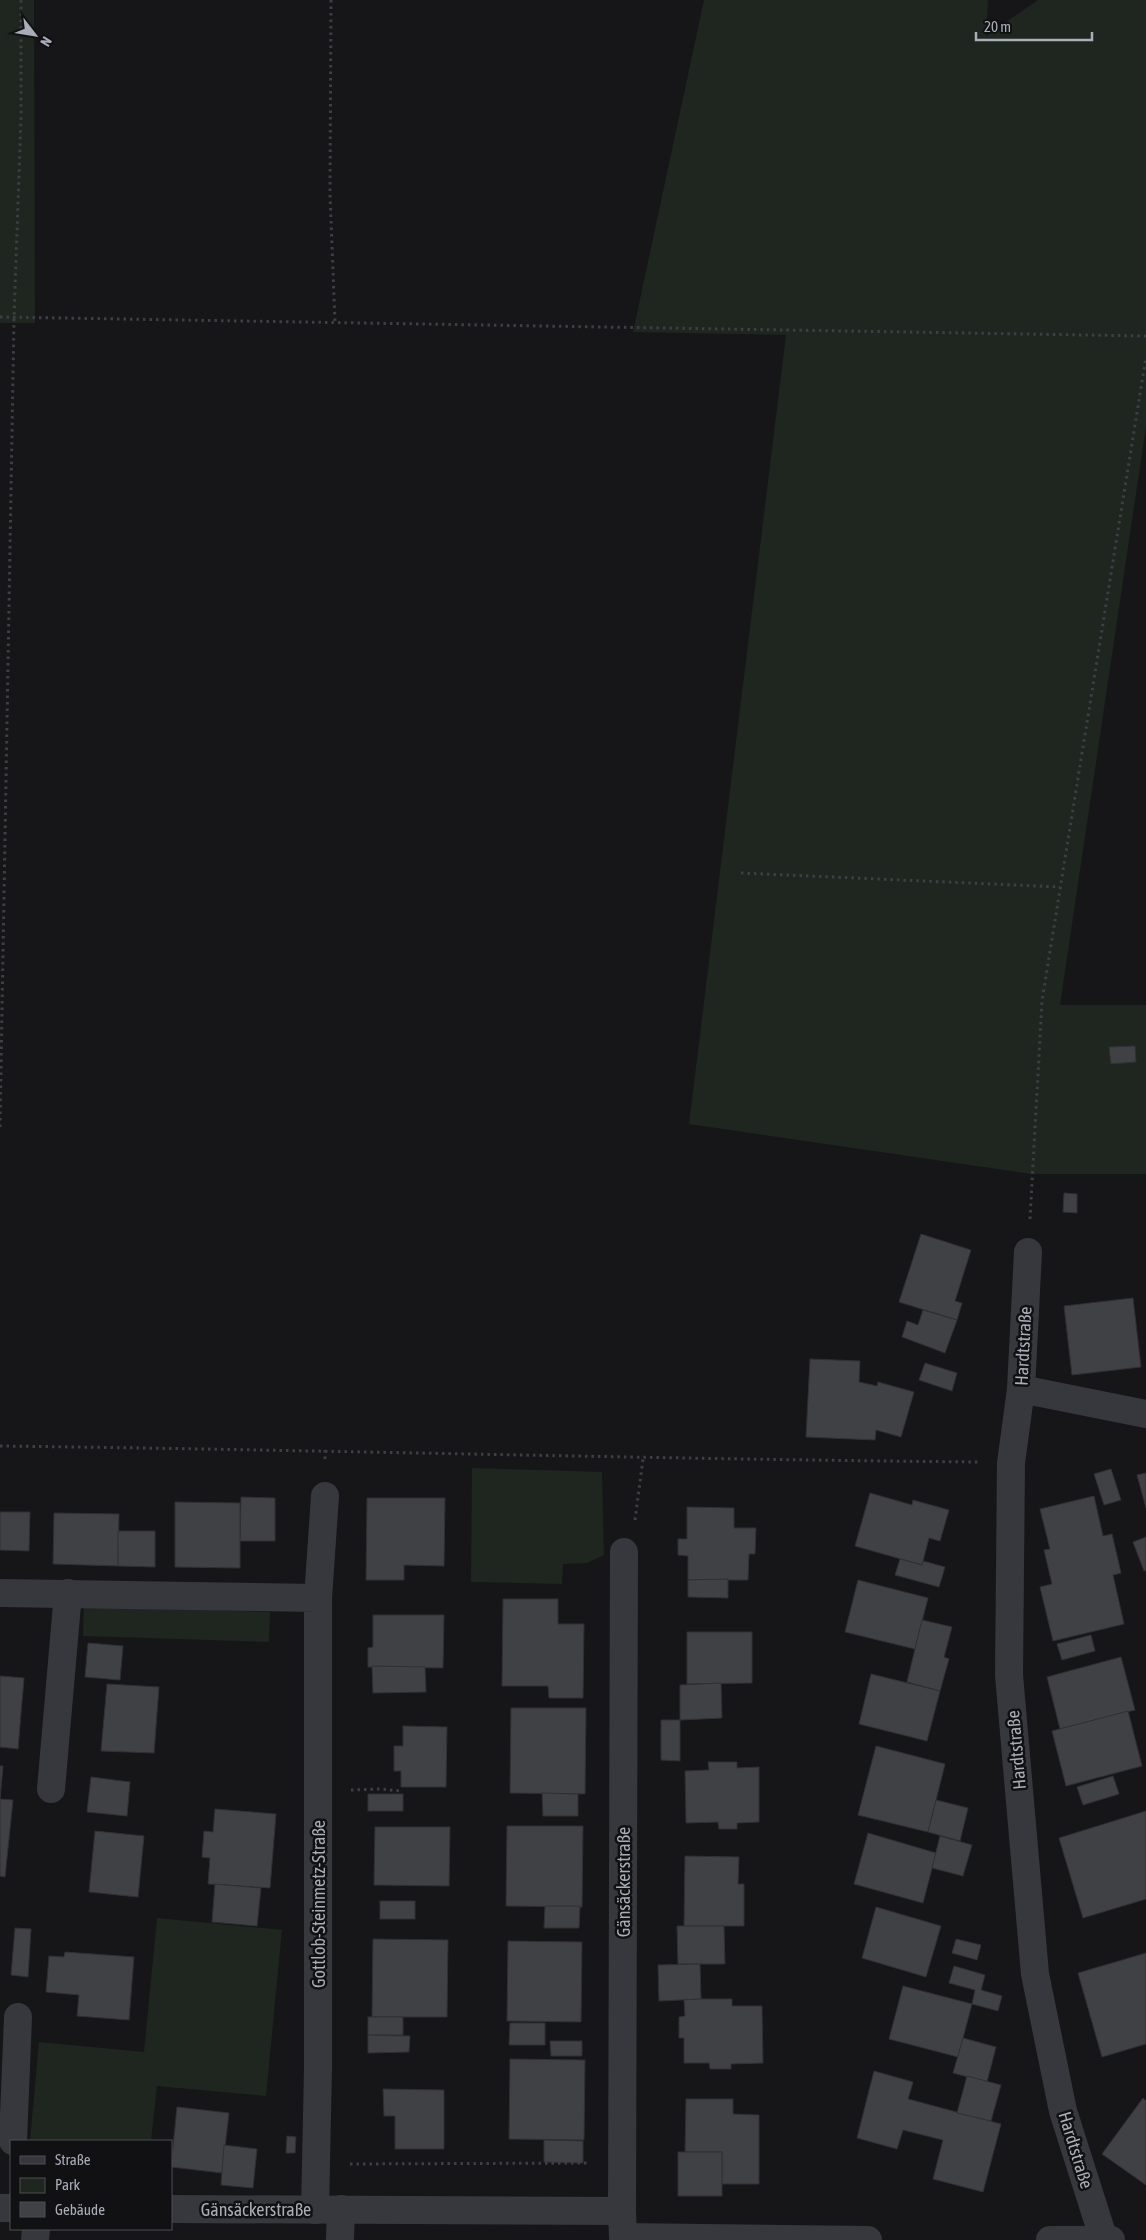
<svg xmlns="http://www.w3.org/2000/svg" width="1146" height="2240" font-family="'Asap Condensed',sans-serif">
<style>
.green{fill:#1e261f}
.building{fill:#404145;stroke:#303034}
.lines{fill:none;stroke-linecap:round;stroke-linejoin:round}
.path{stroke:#3d3f44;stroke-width:3;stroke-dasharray:2.5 4;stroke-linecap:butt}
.minor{stroke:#37383d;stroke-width:28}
.labels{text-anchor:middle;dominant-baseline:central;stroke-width:5;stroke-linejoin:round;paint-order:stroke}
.street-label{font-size:18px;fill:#a8adb8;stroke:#111113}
</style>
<rect width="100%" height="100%" fill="#161618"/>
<g class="green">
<polygon points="0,0 34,0 35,323 0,323"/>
<polygon points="704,0 988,0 986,36 1038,0 1146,0 1146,426 1060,1005 1146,1005 1146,1174 1031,1174 689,1124 786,335 633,332"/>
<polygon points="472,1468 602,1472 604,1555 587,1563 563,1564 562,1584 471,1582"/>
<polygon points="84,1605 270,1612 269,1642 83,1636"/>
<polygon points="157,1918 282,1930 266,2096 157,2086 151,2141 30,2141 39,2042 144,2052"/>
</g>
<g class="building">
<polygon points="1135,1046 1136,1062 1111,1064 1109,1047"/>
<polygon points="1064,1193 1077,1194 1077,1213 1063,1212"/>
<polygon points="921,1234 971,1250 955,1301 962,1303 957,1320 899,1302"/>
<polygon points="1133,1298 1141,1367 1072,1375 1064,1306"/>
<polygon points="923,1310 957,1320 945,1353 902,1337 907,1321 918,1325"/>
<polygon points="810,1359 860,1361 859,1382 877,1386 878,1382 914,1392 901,1437 876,1430 875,1440 806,1437"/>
<polygon points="925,1363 957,1373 952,1391 919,1380"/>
<polygon points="1111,1469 1121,1500 1104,1505 1094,1474"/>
<polygon points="1146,1473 1146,1508 1137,1475"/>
<polygon points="870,1493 912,1505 913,1500 949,1510 940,1541 929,1538 922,1565 855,1546"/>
<polygon points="1094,1496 1103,1536 1112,1534 1121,1573 1113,1575 1124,1624 1053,1641 1040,1587 1052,1584 1044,1550 1050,1549 1040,1509"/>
<polygon points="241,1497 275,1498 275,1541 240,1541"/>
<polygon points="367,1498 445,1498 444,1566 404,1565 404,1580 366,1580"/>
<polygon points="175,1502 240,1503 240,1568 175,1567"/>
<polygon points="687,1507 734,1508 734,1528 756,1528 755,1554 749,1554 748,1580 688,1580 688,1556 678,1555 678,1539 687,1539"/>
<polygon points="0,1512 30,1512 29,1551 0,1550"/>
<polygon points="54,1513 119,1514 118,1566 53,1564"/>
<polygon points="118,1531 155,1531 155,1567 118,1566"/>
<polygon points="1146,1537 1146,1570 1144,1571 1133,1542"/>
<polygon points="900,1559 922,1565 923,1561 945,1567 939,1587 895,1575"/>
<polygon points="728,1579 728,1598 688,1597 688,1580"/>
<polygon points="858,1580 928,1598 915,1649 845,1632"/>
<polygon points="503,1599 558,1599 558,1624 584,1624 583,1698 549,1698 548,1686 502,1686"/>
<polygon points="373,1615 444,1615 443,1668 368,1667 368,1648 373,1647"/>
<polygon points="922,1620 952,1627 944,1657 949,1659 940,1691 907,1682"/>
<polygon points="687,1632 752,1632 752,1683 687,1684"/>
<polygon points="1091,1635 1095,1651 1062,1660 1057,1644"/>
<polygon points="88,1643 123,1646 120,1680 85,1677"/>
<polygon points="1121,1657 1135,1710 1060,1729 1047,1677"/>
<polygon points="372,1666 425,1667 426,1692 373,1693"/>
<polygon points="871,1674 940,1691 927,1741 859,1724"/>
<polygon points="0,1676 24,1678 18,1749 0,1747"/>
<polygon points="721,1683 722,1718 680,1720 680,1685"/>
<polygon points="107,1684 159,1687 154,1753 101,1751"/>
<polygon points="511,1708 586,1708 585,1794 510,1793"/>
<polygon points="1128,1711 1142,1766 1066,1786 1052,1731"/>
<polygon points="661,1720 680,1720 680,1761 661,1760"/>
<polygon points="403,1726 447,1727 446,1787 401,1787 401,1771 394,1771 394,1746 403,1746"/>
<polygon points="876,1746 945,1764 928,1832 858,1815"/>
<polygon points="708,1762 737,1762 737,1768 759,1767 759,1822 737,1823 737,1829 719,1829 718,1822 686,1823 685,1771 709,1770"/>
<polygon points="0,1766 3,1766 0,1799"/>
<polygon points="1113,1776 1119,1794 1083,1805 1077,1787"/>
<polygon points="91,1777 130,1782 127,1816 87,1812"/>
<polygon points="542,1793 578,1794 578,1816 543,1816"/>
<rect x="368" y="1794" width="35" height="17"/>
<polygon points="0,1799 13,1800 5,1877 0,1876"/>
<polygon points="936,1800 968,1808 960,1841 928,1832"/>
<polygon points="215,1809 276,1814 270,1888 208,1884 210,1858 202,1857 204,1831 213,1832"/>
<polygon points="1146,1811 1146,1899 1083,1918 1059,1838"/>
<polygon points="507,1826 583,1826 582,1907 506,1906"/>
<polygon points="375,1827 450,1827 449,1886 374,1885"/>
<polygon points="95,1831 144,1836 138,1897 89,1892"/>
<polygon points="868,1833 936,1853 923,1903 854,1884"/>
<polygon points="940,1836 972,1845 963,1876 932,1868"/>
<polygon points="685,1856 739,1857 738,1884 744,1884 744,1926 684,1926"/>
<polygon points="215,1884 261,1888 257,1926 212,1922"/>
<rect x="380" y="1901" width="35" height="18"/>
<polygon points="545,1906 580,1906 579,1928 544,1928"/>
<polygon points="876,1907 941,1926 926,1977 862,1958"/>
<polygon points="677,1926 724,1926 725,1964 678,1964"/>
<polygon points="15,1928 31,1929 28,1977 11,1975"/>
<polygon points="373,1939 448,1940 447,2017 372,2017"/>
<polygon points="956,1939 981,1945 977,1960 952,1953"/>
<polygon points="508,1941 582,1942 581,2022 507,2021"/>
<polygon points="65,1952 134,1957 129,2020 77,2016 79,1995 46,1992 49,1956 64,1957"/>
<polygon points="1146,1953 1146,2044 1102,2057 1078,1973"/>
<polygon points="700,1964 701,1999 659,2001 658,1965"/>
<polygon points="954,1966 985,1975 981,1990 1002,1996 998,2011 972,2004 975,1990 949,1983"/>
<polygon points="903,1986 972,2004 958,2057 889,2039"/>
<polygon points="701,1999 732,1999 732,2006 762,2006 763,2063 731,2064 731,2069 710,2069 709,2063 684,2063 684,2038 679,2038 679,2017 685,2016 684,2000"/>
<rect x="368" y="2017" width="35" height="18"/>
<polygon points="510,2023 545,2023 545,2045 509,2045"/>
<polygon points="368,2035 410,2036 409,2052 368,2053"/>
<polygon points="963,2038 996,2047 987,2082 953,2073"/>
<polygon points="550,2041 582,2041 582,2056 551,2056"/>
<polygon points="510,2059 585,2060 584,2140 509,2139"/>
<polygon points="874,2071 913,2082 908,2099 1001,2124 983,2192 933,2179 943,2140 903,2130 897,2149 857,2138"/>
<polygon points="967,2076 1001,2085 991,2121 957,2113"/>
<polygon points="383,2089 444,2090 444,2149 395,2149 395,2116 384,2116"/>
<polygon points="1143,2098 1146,2101 1146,2185 1102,2154"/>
<polygon points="686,2099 733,2099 733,2114 759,2115 759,2184 722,2184 722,2152 685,2152"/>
<polygon points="177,2107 229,2113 222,2173 171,2167"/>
<polygon points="287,2136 296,2137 295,2153 286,2153"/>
<polygon points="544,2140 583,2141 583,2163 544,2162"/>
<polygon points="224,2145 257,2149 253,2188 221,2185"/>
<rect x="678" y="2152" width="44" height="44"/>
</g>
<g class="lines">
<g class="path">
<polyline points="331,0 330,194 335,322"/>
<polyline points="0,317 1146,336"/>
<polyline points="741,873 1060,887"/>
<polyline points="0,1127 14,318 21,118 21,0"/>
<polyline points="1030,1219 1042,1001 1146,357"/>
<path d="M 0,1446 C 326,1450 652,1459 978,1462"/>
<polyline points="325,1450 325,1462"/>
<polyline points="635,1520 643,1459"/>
<polyline points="351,1790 380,1789 401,1791"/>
<polyline points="350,2164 589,2163"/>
</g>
<g class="minor">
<polyline points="1028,1252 1021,1389 1011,1463 1009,1675 1035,1974 1063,2111 1104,2240"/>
<polyline points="1021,1389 1146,1414"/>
<polyline points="0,1593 318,1598 318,2068 315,2210"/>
<polyline points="318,1598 325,1496"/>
<polyline points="51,1789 68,1593"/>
<polyline points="13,2141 18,2017"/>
<polyline points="0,2208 11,2208"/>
<polyline points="171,2209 622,2211 624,1552"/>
<polyline points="622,2211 623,2237 868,2240"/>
<polyline points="35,2240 36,2229"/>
<polyline points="340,2240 341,2209"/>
<polyline points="1050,2240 1111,2240"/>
</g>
</g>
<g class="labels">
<g class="street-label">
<text transform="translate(1023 1346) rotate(-87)">Hardtstraße</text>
<text transform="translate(1016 1750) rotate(-95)">Hardtstraße</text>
<text transform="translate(623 1882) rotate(-90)">Gänsäckerstraße</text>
<text transform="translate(318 1904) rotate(-90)">Gottlob-Steinmetz-Straße</text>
<text transform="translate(1076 2150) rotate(73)">Hardtstraße</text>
<text x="256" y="2209">Gänsäckerstraße</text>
</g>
</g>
<rect x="10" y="2140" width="162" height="90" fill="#111113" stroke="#4d4f55"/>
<rect x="20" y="2156" width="25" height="8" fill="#37383d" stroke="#4d4f55"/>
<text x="55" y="2165" font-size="15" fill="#a8adb8">Straße</text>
<rect x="20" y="2178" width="25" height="15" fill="#1e261f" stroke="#4d4f55"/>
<text x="55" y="2190" font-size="15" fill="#a8adb8">Park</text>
<rect x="20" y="2202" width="25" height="15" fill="#404145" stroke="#4d4f55"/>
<text x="55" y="2215" font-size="15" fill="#a8adb8">Gebäude</text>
<g transform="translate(35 35) rotate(121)" stroke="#111113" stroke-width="4" paint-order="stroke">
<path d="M0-4L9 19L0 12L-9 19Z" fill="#a8adb8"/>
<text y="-8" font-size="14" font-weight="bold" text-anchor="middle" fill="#a8adb8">N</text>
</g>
<path d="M976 32v8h116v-8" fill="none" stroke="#a8adb8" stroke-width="2.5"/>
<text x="984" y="32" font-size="15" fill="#a8adb8" stroke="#111113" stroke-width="4" paint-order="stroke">20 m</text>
</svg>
